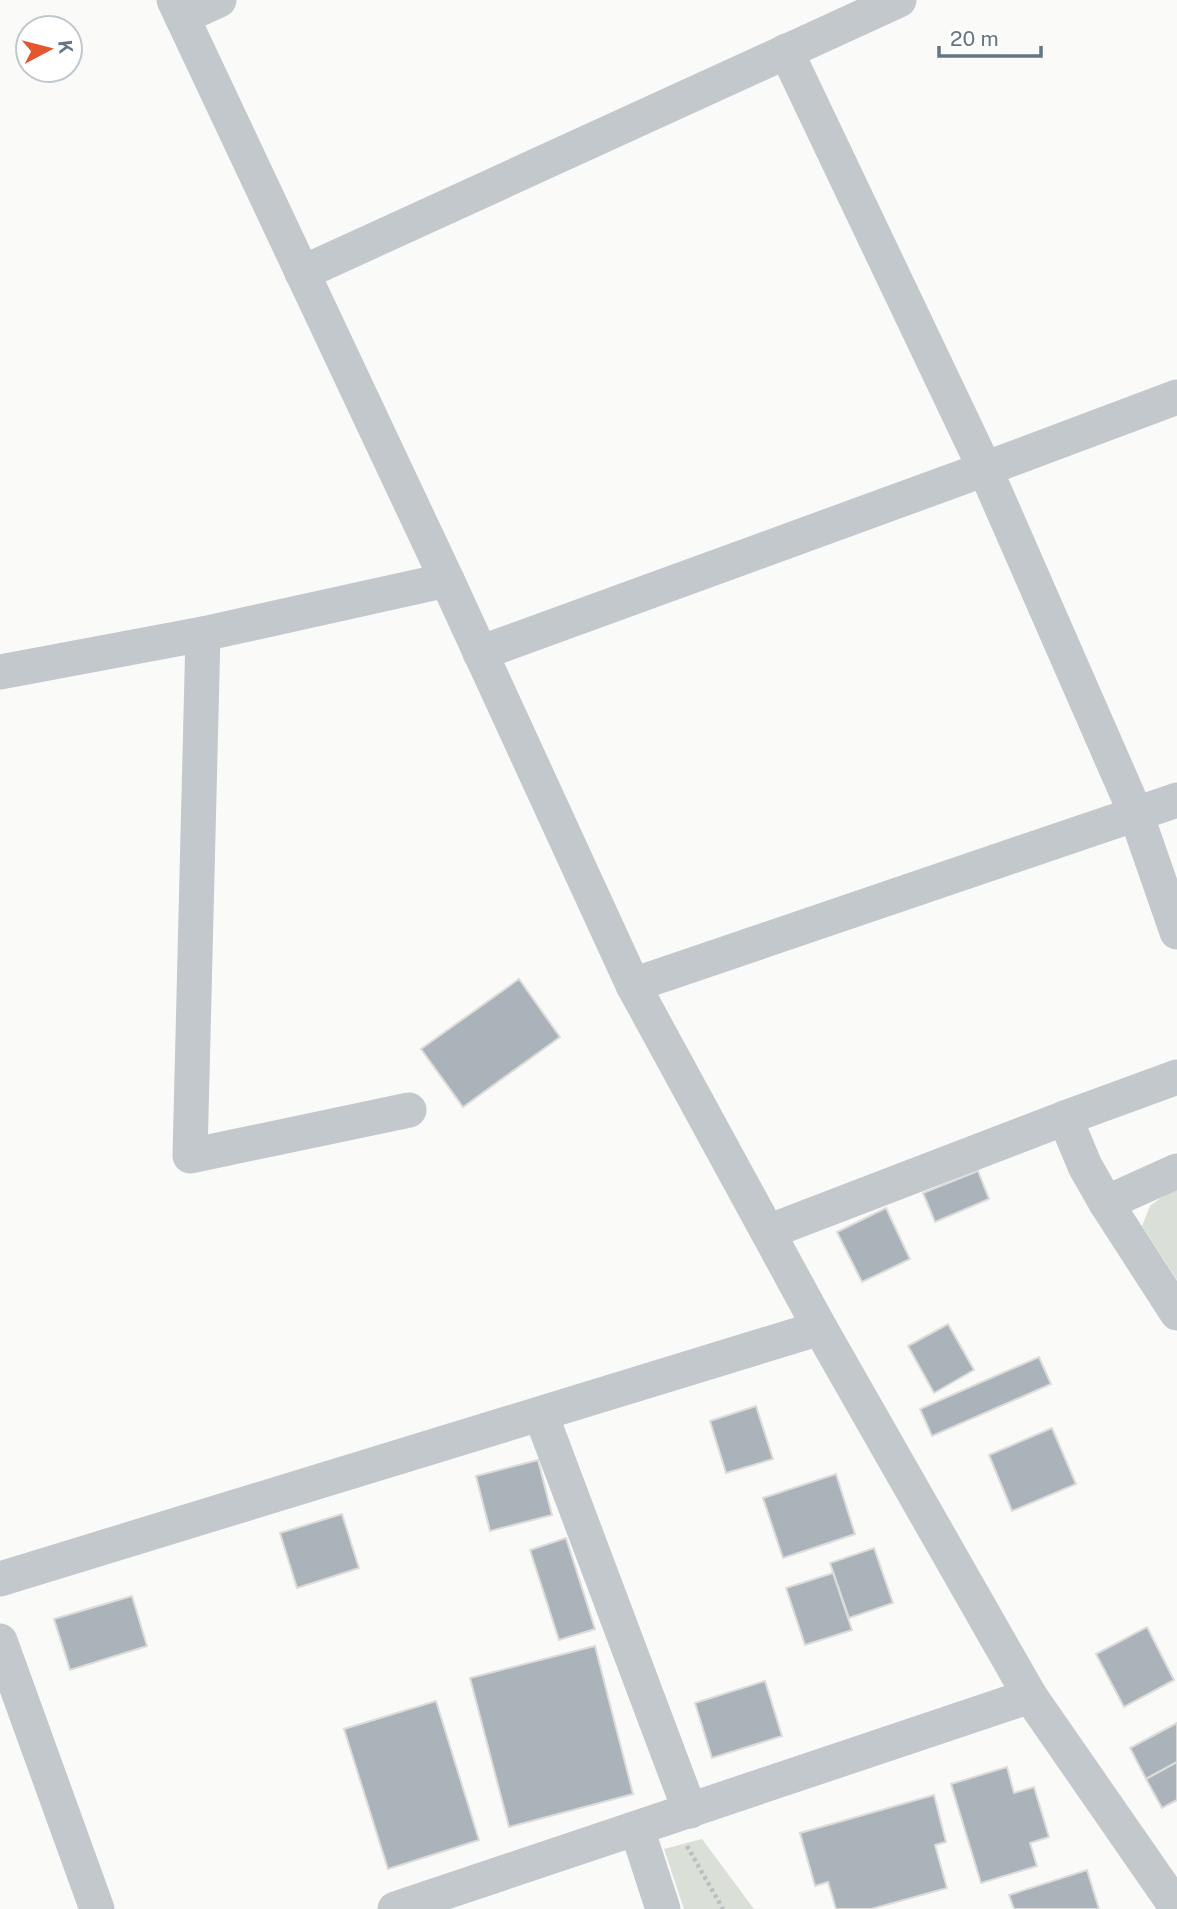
<svg xmlns="http://www.w3.org/2000/svg" width="1177" height="1909" font-family="'Public Sans',sans-serif">
<style>
.green{fill:#dadfd7}
.building{fill:#aab3b9;stroke:#dcdcda;stroke-width:2}
.lines{fill:none;stroke-linecap:round;stroke-linejoin:round}
.path{stroke:#bbbfc2;stroke-width:4.5;stroke-dasharray:3.5 3.5;stroke-linecap:butt}
.street{stroke:#c3c8cc;stroke-width:35}
</style>
<rect width="100%" height="100%" fill="#fafaf8"/>
<g class="green">
<polygon points="1177,1185 1177,1280 1142,1226 1150,1206"/>
<polygon points="702,1839 754,1909 684,1909 664,1849"/>
</g>
<g class="building">
<polygon points="519,979 560,1037 463,1107 421,1049"/>
<polygon points="978,1171 989,1199 935,1222 923,1193"/>
<polygon points="886,1208 910,1259 862,1282 837,1232"/>
<polygon points="948,1324 974,1370 934,1393 908,1346"/>
<polygon points="1039,1357 1051,1384 932,1436 920,1409"/>
<polygon points="756,1406 773,1459 726,1473 710,1421"/>
<polygon points="1052,1428 1076,1484 1012,1511 989,1455"/>
<polygon points="538,1460 552,1515 490,1531 476,1476"/>
<polygon points="836,1474 855,1534 783,1558 763,1498"/>
<polygon points="342,1514 359,1568 297,1588 280,1533"/>
<polygon points="566,1538 595,1629 559,1640 530,1550"/>
<polygon points="874,1548 893,1603 849,1618 830,1563"/>
<polygon points="833,1573 852,1630 805,1645 786,1588"/>
<polygon points="132,1596 147,1646 70,1670 54,1619"/>
<polygon points="1147,1627 1174,1680 1124,1707 1096,1654"/>
<polygon points="595,1646 633,1794 509,1827 470,1678"/>
<polygon points="765,1681 782,1736 712,1758 695,1703"/>
<polygon points="436,1701 479,1840 388,1869 344,1729"/>
<polygon points="1177,1723 1177,1762 1146,1779 1130,1748"/>
<polygon points="1177,1762 1177,1800 1162,1808 1146,1779"/>
<polygon points="1007,1767 1014,1793 1034,1787 1049,1837 1030,1843 1037,1866 981,1883 951,1784"/>
<polygon points="934,1795 946,1842 935,1845 947,1888 871,1909 836,1909 828,1882 815,1886 800,1833"/>
<polygon points="1087,1870 1099,1909 1014,1909 1009,1895"/>
</g>
<g class="lines">
<polyline class="path" points="687,1846 723,1909"/>
<g class="street">
<polyline points="174,0 447,580 633,985 820,1328 1030,1696 1177,1908"/>
<polyline points="182,17 219,0"/>
<polyline points="786,51 985,469 1136,814 1177,932"/>
<polyline points="302,273 899,0"/>
<polyline points="203,634 190,1156 409,1110"/>
<polyline points="480,653 985,469 1177,397"/>
<polyline points="0,672 203,634 447,580"/>
<polyline points="633,985 1177,800"/>
<polyline points="1177,1171 1106,1203 1177,1313"/>
<polyline points="1106,1203 1085,1166 1065,1118 1177,1077"/>
<polyline points="768,1232 1065,1118"/>
<polyline points="541,1415 690,1811"/>
<polyline points="0,1579 820,1328"/>
<polyline points="0,1641 97,1909"/>
<polyline points="637,1829 663,1909"/>
<polyline points="395,1909 1030,1696"/>
</g>
</g>
<g transform="translate(49 49) rotate(83)"><circle r="33" fill="#ffffff" stroke="#c1c8cd" stroke-width="2"/>
<path d="M0-5L12 26L0 18L-12 26Z" fill="#e4572e"/>
<text y="-10" font-size="19" font-weight="bold" text-anchor="middle" fill="#657683">K</text>
</g>
<path d="M939 46v10h102v-10" fill="none" stroke="#657683" stroke-width="3.5"/>
<text x="950" y="46" font-size="21" fill="#657683" stroke="#ffffff" stroke-width="5" paint-order="stroke">20 m</text>
</svg>
